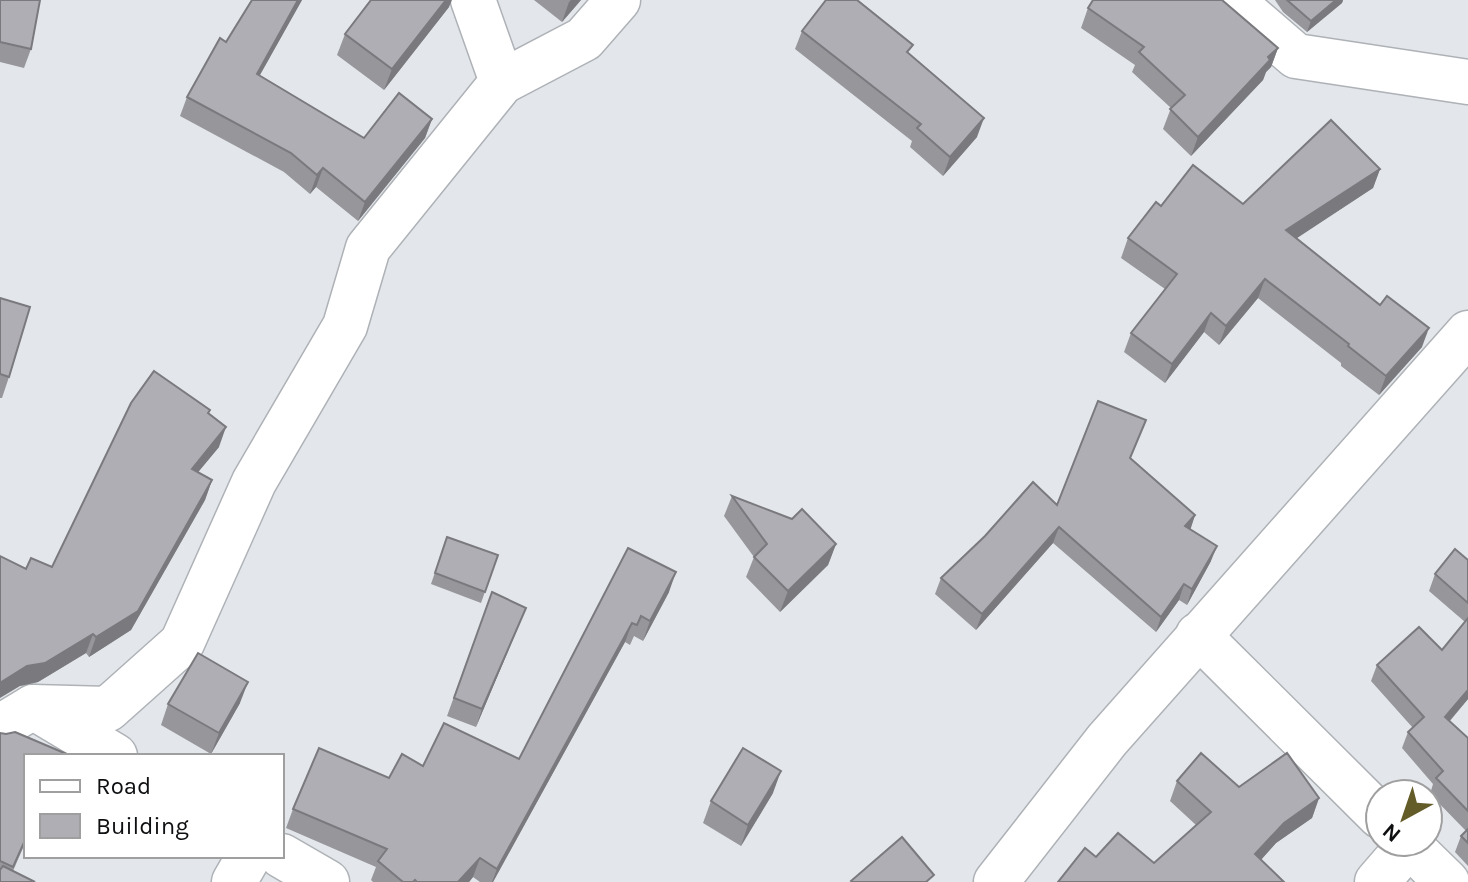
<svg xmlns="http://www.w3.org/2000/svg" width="1468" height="882" font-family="Karla,sans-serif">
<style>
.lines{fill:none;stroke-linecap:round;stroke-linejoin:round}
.street-casing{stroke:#aeb2b6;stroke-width:47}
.street{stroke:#fff;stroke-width:44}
.wall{fill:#96969b}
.shaded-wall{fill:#7a7a7e}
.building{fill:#afaeb4;stroke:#7a7a7e;stroke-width:2}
</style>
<rect width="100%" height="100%" fill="#e3e7ec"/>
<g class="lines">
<defs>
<g id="street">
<polyline points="473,0 502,82"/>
<polyline points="1231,0 1296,56 1468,82"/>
<polyline points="1198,635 1380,816"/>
<polyline points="33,707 108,709 182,643 254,482 345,326 368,248 502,82 584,39 618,0"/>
<polyline points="0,727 33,707 115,756"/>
<polyline points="1406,842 1447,882"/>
<polyline points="282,856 327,882"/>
<polyline points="234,882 249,856"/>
<polyline points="996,882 1107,740 1468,333"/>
<polyline points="1377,882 1409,845"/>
</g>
</defs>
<use href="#street" class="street-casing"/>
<use href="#street" class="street"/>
</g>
<g class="wall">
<polygon points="0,0 31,49 24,68 0,62"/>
<polygon points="252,0 302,0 259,76 364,138 432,119 425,138 358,221 316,187 310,194 284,172 180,116 187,97 226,42"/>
<polygon points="534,0 581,0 562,22"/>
<polygon points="1275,0 1343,0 1342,3 1307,32 1283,12"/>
<polygon points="449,7 384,90 337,55 345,34"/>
<polygon points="1088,8 1278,48 1271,67 1266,72 1263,80 1191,156 1163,129 1171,108 1132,72 1135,65 1081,28"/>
<polygon points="802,31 909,54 977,137 943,176 910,147 912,141 795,49"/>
<polygon points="1380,169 1373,188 1296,238 1422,347 1379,395 1341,366 1341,363 1258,298 1219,345 1204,332 1165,383 1124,352 1131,333 1165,289 1121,258 1128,238 1161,206 1243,204"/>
<polygon points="0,298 9,377 2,398 0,398"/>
<polygon points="208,414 219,447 198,472 212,480 205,500 131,630 89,657 86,653 38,682 20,686 26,569 52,567"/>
<polygon points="1131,458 1195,515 1190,529 1211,561 1187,605 1179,600 1156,632 1053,543 976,630 935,594 941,578"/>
<polygon points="732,496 836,544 828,565 780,612 746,577 754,557 724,516"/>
<polygon points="447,537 498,555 481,603 431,584"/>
<polygon points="628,548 669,592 643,641 634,636 630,645 625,642 493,882 480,882 473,877 469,882 373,882 371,880 376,867 286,828 293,809 389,778 423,766 519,759"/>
<polygon points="1468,560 1468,699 1450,721 1468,738 1468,866 1455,852 1461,836 1466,831 1430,794 1433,784 1402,748 1408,732 1413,728 1371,681 1377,665 1442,650 1465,622 1429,591 1435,574"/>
<polygon points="492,592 519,625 476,727 447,716"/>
<polygon points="240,703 211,754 161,725 168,704"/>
<polygon points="0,733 26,756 26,841 13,871 0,882"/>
<polygon points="1177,781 1239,787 1319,798 1312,818 1276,843 1261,860 1284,882 1096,857 1154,863 1196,825 1170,801"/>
<polygon points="773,793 741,846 703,823 711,801"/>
</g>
<g class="shaded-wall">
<polygon points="298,0 302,0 250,93 257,74"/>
<polygon points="446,0 452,0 449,7 384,90 392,69"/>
<polygon points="571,0 581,0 562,22 569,2"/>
<polygon points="1336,0 1343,0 1342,3 1307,32 1311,21"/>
<polygon points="1278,48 1271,67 1266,72 1263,80 1191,156 1198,137 1268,57"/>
<polygon points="984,118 977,137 943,176 950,157"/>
<polygon points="432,119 425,138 358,221 365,202"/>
<polygon points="323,168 316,187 310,194 317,175"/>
<polygon points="1380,169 1373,188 1279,250 1286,230"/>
<polygon points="1265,279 1258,298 1219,345 1226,326"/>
<polygon points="1211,313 1204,332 1165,383 1172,364"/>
<polygon points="1429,328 1422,347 1379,395 1386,376"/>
<polygon points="226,427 219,447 185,488 192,469"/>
<polygon points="212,480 205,500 131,630 89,657 96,637"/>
<polygon points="1195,515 1190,531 1185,526"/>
<polygon points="1059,527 1053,543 976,630 982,614"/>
<polygon points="836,544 828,565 780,612 788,591"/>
<polygon points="1217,546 1211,561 1187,605 1192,589"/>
<polygon points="676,572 669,592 643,641 650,621"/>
<polygon points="1184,584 1179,600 1156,632 1161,617"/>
<polygon points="526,608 519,625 476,727 482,709"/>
<polygon points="632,623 625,642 493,882 492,882 497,869"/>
<polygon points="93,634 86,653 38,682 20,686 0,698 0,683 27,666"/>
<polygon points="248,682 240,703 211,754 219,733"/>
<polygon points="1468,690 1468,699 1439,733 1445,717"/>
<polygon points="781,771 773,793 741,846 748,825"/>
<polygon points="1319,798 1312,818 1276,843 1248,874 1255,854 1284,823"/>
<polygon points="480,858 473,877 469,882 458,882"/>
</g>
<g class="building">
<polygon points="0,0 40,0 31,49 0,42"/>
<polygon points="252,0 298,0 257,74 364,138 399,93 432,119 365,202 323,168 317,175 291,153 187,97 220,38 226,42"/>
<polygon points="371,0 446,0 392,69 345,34"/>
<polygon points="826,0 857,0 913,45 907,52 984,118 950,157 917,128 921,124 802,31"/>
<polygon points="1093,0 1222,0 1278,48 1268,57 1270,60 1198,137 1170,109 1185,95 1139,52 1144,47 1088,8"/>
<polygon points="1287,0 1336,0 1311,21"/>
<polygon points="1331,120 1380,169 1286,230 1380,305 1387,296 1429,328 1386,376 1348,346 1349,344 1265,279 1226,326 1211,313 1172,364 1131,333 1177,274 1128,238 1156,202 1161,206 1193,165 1243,204"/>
<polygon points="0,298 30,307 9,377 0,374"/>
<polygon points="154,371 210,410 208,413 226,427 192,469 212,480 138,611 96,637 93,634 45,663 27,666 0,683 0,556 26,569 31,558 52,567 131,403"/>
<polygon points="1098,401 1146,420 1130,458 1195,515 1185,526 1217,546 1192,589 1184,584 1161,617 1059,527 982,614 941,578 985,536 1033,482 1057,505"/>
<polygon points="732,496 792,519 802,509 836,544 788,591 754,557 767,544"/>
<polygon points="447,537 498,555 485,592 435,573"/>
<polygon points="628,548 676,572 650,621 641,616 637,625 632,623 497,869 480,858 458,882 417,882 415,880 413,882 403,882 378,861 387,849 293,809 319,748 389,778 402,754 423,766 444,723 519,759"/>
<polygon points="1455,549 1468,560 1468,603 1435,574"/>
<polygon points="492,592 526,608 482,709 454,698"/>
<polygon points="1468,618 1468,690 1445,717 1468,738 1468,811 1436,778 1443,771 1408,732 1424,717 1377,665 1419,627 1442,650"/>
<polygon points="198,653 248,682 219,733 168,704"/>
<polygon points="15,732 69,755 26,756 26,838 13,867 0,861 0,733 6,734"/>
<polygon points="743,748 781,771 748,825 711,801"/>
<polygon points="1201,753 1239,787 1287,753 1319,798 1284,823 1255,854 1284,882 1058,882 1085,848 1096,857 1118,833 1154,863 1211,812 1177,781"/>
<polygon points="1468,829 1468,843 1461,836"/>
<polygon points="902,837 934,875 926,882 852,882 851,881"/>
<polygon points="3,866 35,882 0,882 0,870"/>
</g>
<rect x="24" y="754" width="260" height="104" fill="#ffffff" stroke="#9f9fa0" stroke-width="2"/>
<rect x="40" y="780" width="40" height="12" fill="#ffffff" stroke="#9f9fa0" stroke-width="2"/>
<text x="96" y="794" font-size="24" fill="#0e0f11">Road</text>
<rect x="40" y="814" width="40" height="24" fill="#afaeb4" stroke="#9f9fa0" stroke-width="2"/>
<text x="96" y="834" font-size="24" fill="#0e0f11">Building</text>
<g transform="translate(1404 818) rotate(220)"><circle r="38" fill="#ffffff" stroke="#9f9fa0" stroke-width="2"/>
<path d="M0-6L14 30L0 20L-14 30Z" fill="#635c28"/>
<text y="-12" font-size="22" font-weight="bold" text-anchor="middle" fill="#0e0f11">N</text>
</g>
</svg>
